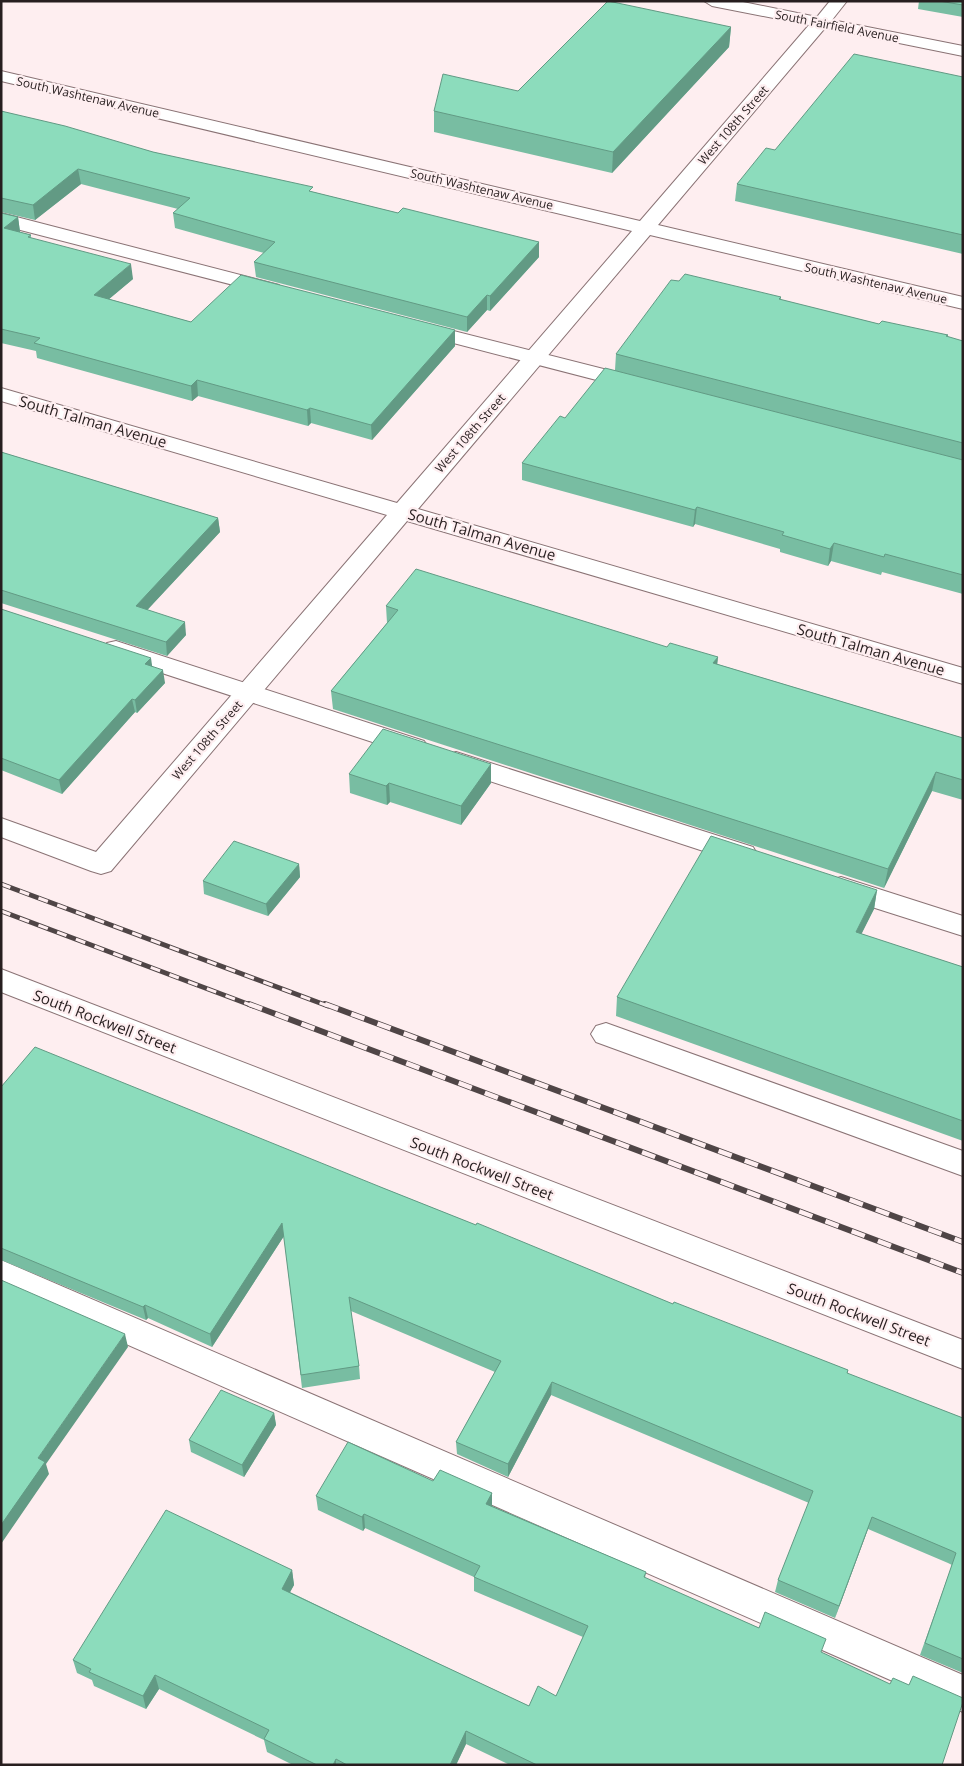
<svg xmlns="http://www.w3.org/2000/svg" width="964" height="1766" font-family="'Open Sans',sans-serif">
<style>
.lines{fill:none;stroke-linecap:round;stroke-linejoin:round}
.service-casing{stroke:#8a7375;stroke-width:2}
.minor-casing{stroke:#8a7375;stroke-width:2}
.service{fill:#fff;fill-rule:evenodd}
.minor{fill:#fff;fill-rule:evenodd}
.rail-far1-casing{stroke:#4f4546;stroke-width:5}
.rail-casing{stroke:#4f4546;stroke-width:6}
.rail-far1{stroke:#feeef0;stroke-width:3;stroke-dasharray:10;stroke-linecap:butt}
.rail{stroke:#feeef0;stroke-width:4.5;stroke-dasharray:14;stroke-linecap:butt}
.wall{fill:#78bda2}
.shaded-wall{fill:#629a84}
.building{fill:#8cdcbc;stroke:#629a84}
.labels{text-anchor:middle;dominant-baseline:central;stroke-width:4.5;stroke-linejoin:round;paint-order:stroke}
.far-street-label{font-size:12px;fill:#271e1f;stroke:#feeef0}
.street-label{font-size:15px;fill:#271e1f;stroke:#feeef0}
</style>
<rect width="100%" height="100%" fill="#feeef0"/>
<g class="lines">
<defs>
<g id="service">
<polygon points="1,213 279,285 282,289 279,293 272,295 1,225"/>
<polygon points="418,322 643,379 646,384 643,389 635,390 411,332 408,328 411,324"/>
<polygon points="116,641 424,741 428,747 424,753 415,756 406,753 107,655 104,649 107,643"/>
<polygon points="456,752 753,847 757,854 753,861 743,864 447,767 443,761 447,755"/>
<polygon points="841,877 963,916 963,936 831,894 827,887 831,880"/>
<polygon points="606,1023 963,1151 963,1176 596,1042 591,1034 596,1026"/>
<polygon points="1,1260 963,1675 963,1712 1,1289"/>
</g>
<g id="minor">
<polygon points="704,1 738,1 817,17 830,1 847,1 832,20 963,46 963,56 825,28 658,225 963,297 963,309 650,235 418,509 963,668 963,684 407,521 111,871 101,874 91,871 1,837 1,818 96,852 387,515 1,401 1,388 397,503 632,231 1,81 1,71 640,221 809,25 712,6"/>
<polygon points="1,969 963,1340 963,1369 1,992"/>
</g>
</defs>
<use href="#service" class="service-casing"/>
<use href="#minor" class="minor-casing"/>
<use href="#service" class="service"/>
<use href="#minor" class="minor"/>
<defs>
<g id="rail-far1">
<polyline points="1,884 328,1006"/>
<polyline points="1,911 253,1006"/>
</g>
<g id="rail">
<polyline points="249,1004 963,1273"/>
<polyline points="325,1004 963,1242"/>
</g>
</defs>
<use href="#rail-far1" class="rail-far1-casing"/>
<use href="#rail" class="rail-casing"/>
<use href="#rail-far1" class="rail-far1"/>
<use href="#rail" class="rail"/>
</g>
<g class="wall">
<polygon points="919,1 963,1 963,17 918,9"/>
<polygon points="731,27 729,47 612,173 434,132 434,111 518,91"/>
<polygon points="963,77 963,254 735,201 737,184 775,150"/>
<polygon points="1,111 153,152 313,192 398,213 539,242 539,257 490,311 487,310 467,332 256,277 254,262 264,253 175,228 173,213 178,209 81,184 35,220 1,212"/>
<polygon points="1,213 18,217 20,232 31,235 31,238 133,279 109,299 191,322 455,330 455,346 372,440 311,423 308,426 198,396 192,401 37,358 36,351 1,343"/>
<polygon points="781,297 781,300 879,324 948,335 947,337 963,341 963,594 882,572 881,575 831,561 828,566 780,552 780,549 695,524 693,527 522,480 522,463 565,418 615,370 616,354"/>
<polygon points="1,452 218,518 220,532 147,610 186,635 167,656 1,603"/>
<polygon points="386,606 667,647 718,657 717,664 963,738 963,800 932,791 884,888 333,709 331,691 387,623"/>
<polygon points="1,609 152,666 165,683 137,713 135,712 62,794 1,770"/>
<polygon points="491,764 491,783 461,825 390,802 387,805 350,793 349,774"/>
<polygon points="299,864 300,877 268,916 204,894 203,881"/>
<polygon points="877,890 874,909 861,934 963,967 963,1141 616,1016 617,997"/>
<polygon points="1,1087 383,1188 673,1304 848,1370 847,1374 963,1418 963,1673 920,1655 952,1565 948,1563 868,1529 835,1618 775,1592 778,1580 809,1503 551,1395 508,1477 457,1454 456,1442 495,1372 351,1311 359,1366 360,1379 302,1388 284,1236 212,1347 148,1318 146,1320 1,1260"/>
<polygon points="274,1413 276,1425 244,1477 191,1452 189,1440"/>
<polygon points="433,1481 492,1493 492,1506 646,1572 645,1578 759,1628 822,1653 942,1765 510,1765 466,1744 456,1765 293,1765 267,1752 264,1740 159,1689 146,1709 94,1686 92,1680 77,1673 73,1660 292,1570 294,1585 290,1592 433,1661 529,1706 556,1696 583,1637 474,1591 474,1577 365,1528 363,1531 318,1510 316,1496"/>
</g>
<g class="shaded-wall">
<polygon points="731,27 729,47 612,173 613,152"/>
<polygon points="78,169 81,184 35,220 33,205"/>
<polygon points="18,217 20,232 6,243 4,228"/>
<polygon points="539,242 539,257 490,311 490,296"/>
<polygon points="131,264 133,279 96,310 94,295"/>
<polygon points="487,295 487,310 467,332 467,317"/>
<polygon points="455,330 455,346 372,440 371,425"/>
<polygon points="197,380 198,396 192,401 191,386"/>
<polygon points="310,408 311,423 308,426 307,410"/>
<polygon points="697,507 695,524 693,527 695,510"/>
<polygon points="218,518 220,532 138,620 136,606"/>
<polygon points="834,543 831,561 828,566 830,549"/>
<polygon points="185,622 186,635 167,656 166,642"/>
<polygon points="718,657 716,675 713,663"/>
<polygon points="151,658 153,672 145,664"/>
<polygon points="163,670 165,683 137,713 135,700"/>
<polygon points="132,699 135,712 62,794 59,780"/>
<polygon points="491,764 491,783 461,825 461,806"/>
<polygon points="936,772 932,791 884,888 888,869"/>
<polygon points="389,783 390,802 387,805 386,786"/>
<polygon points="299,864 300,877 268,916 266,904"/>
<polygon points="877,890 874,909 853,951 856,932"/>
<polygon points="282,1223 284,1236 212,1347 210,1334"/>
<polygon points="145,1305 148,1318 146,1320 143,1307"/>
<polygon points="125,1334 128,1347 46,1464 49,1474 1,1544 1,1525 38,1458"/>
<polygon points="552,1382 551,1395 508,1477 508,1464"/>
<polygon points="274,1413 276,1425 244,1477 242,1465"/>
<polygon points="492,1493 492,1507 486,1504"/>
<polygon points="364,1514 365,1528 363,1531 362,1517"/>
<polygon points="872,1517 868,1529 835,1618 839,1606"/>
<polygon points="292,1570 294,1585 284,1603 282,1589"/>
<polygon points="155,1675 159,1689 146,1709 143,1696"/>
<polygon points="466,1731 466,1744 456,1765 450,1765"/>
<polygon points="336,1759 336,1765 333,1765"/>
</g>
<g class="building">
<polygon points="608,1 731,27 613,152 434,111 443,74 518,91"/>
<polygon points="939,1 963,1 963,5"/>
<polygon points="854,54 963,77 963,235 737,184 766,148 775,150"/>
<polygon points="1,111 65,126 153,152 313,187 309,191 398,213 403,208 539,242 490,296 487,295 467,317 254,262 275,242 173,213 190,198 78,169 33,205 1,198"/>
<polygon points="1,213 18,217 4,228 31,235 28,237 131,264 94,295 191,322 241,275 455,330 371,425 310,408 307,410 197,380 191,386 34,343 40,338 1,329"/>
<polygon points="685,274 781,297 779,299 879,324 882,321 948,335 946,336 963,341 963,443 616,354 671,280 679,281"/>
<polygon points="605,368 963,460 963,575 885,554 884,557 834,543 830,549 782,535 784,532 697,507 695,510 522,463 560,416 565,418"/>
<polygon points="1,452 218,518 136,606 185,622 166,642 1,590"/>
<polygon points="416,569 667,647 670,643 718,657 713,663 963,738 963,780 936,772 888,869 331,691 398,610 386,606"/>
<polygon points="1,609 151,658 145,664 163,670 135,700 132,699 59,780 1,758"/>
<polygon points="383,729 491,764 461,806 389,783 386,786 349,774"/>
<polygon points="711,836 877,890 856,932 963,967 963,1121 617,997"/>
<polygon points="234,841 299,864 266,904 203,881"/>
<polygon points="35,1047 383,1188 476,1225 477,1223 673,1304 674,1302 848,1370 847,1373 963,1418 963,1659 925,1643 956,1553 952,1551 872,1517 839,1606 778,1580 813,1491 552,1382 508,1464 456,1442 501,1361 349,1297 359,1366 301,1375 282,1223 210,1334 145,1305 143,1307 1,1248 1,1087"/>
<polygon points="1,1280 125,1334 38,1458 45,1462 1,1525"/>
<polygon points="221,1390 274,1413 242,1465 189,1440"/>
<polygon points="348,1442 433,1481 440,1470 492,1493 486,1504 646,1572 644,1577 759,1628 765,1612 826,1639 821,1652 890,1684 893,1678 909,1685 913,1676 963,1698 963,1702 942,1765 537,1765 466,1731 450,1765 347,1765 336,1759 333,1765 317,1765 264,1739 269,1730 155,1675 143,1696 89,1672 91,1669 73,1660 166,1510 292,1570 282,1589 433,1661 529,1706 538,1686 556,1696 588,1626 474,1577 480,1566 364,1514 362,1517 316,1496"/>
</g>
<g class="labels">
<g class="far-street-label">
<text transform="translate(837 26) rotate(11)">South Fairfield Avenue</text>
<text transform="translate(88 97) rotate(13)">South Washtenaw Avenue</text>
<text transform="translate(733 125) rotate(-49)">West 108th Street</text>
<text transform="translate(482 189) rotate(13)">South Washtenaw Avenue</text>
<text transform="translate(876 283) rotate(13)">South Washtenaw Avenue</text>
<text transform="translate(470 433) rotate(-49)">West 108th Street</text>
<text transform="translate(207 740) rotate(-49)">West 108th Street</text>
</g>
<g class="street-label">
<text transform="translate(93 421) rotate(16)">South Talman Avenue</text>
<text transform="translate(482 534) rotate(16)">South Talman Avenue</text>
<text transform="translate(871 649) rotate(16)">South Talman Avenue</text>
<text transform="translate(105 1021) rotate(21)">South Rockwell Street</text>
<text transform="translate(482 1168) rotate(21)">South Rockwell Street</text>
<text transform="translate(859 1314) rotate(21)">South Rockwell Street</text>
</g>
</g>
<rect width="964" height="1766" fill="none" stroke="#271e1f" stroke-width="5"/>
</svg>
